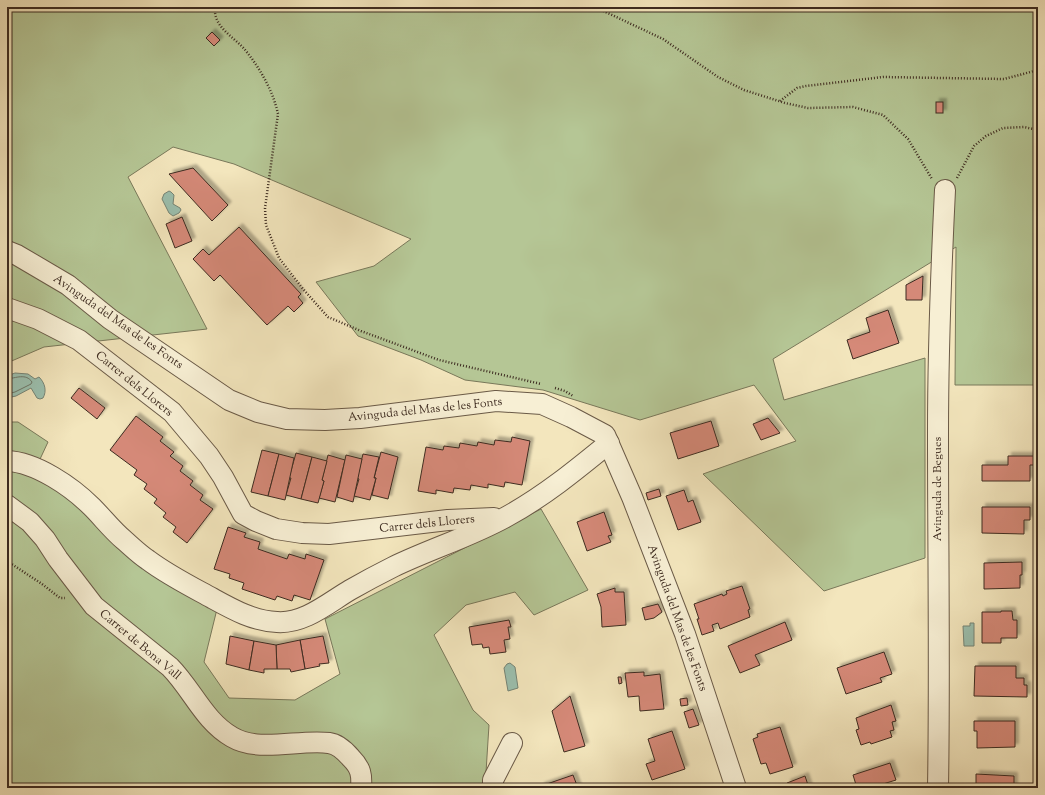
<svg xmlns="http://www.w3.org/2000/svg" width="1045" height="795" font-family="'Sorts Mill Goudy',serif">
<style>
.green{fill:#b5c695;stroke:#79785a}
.water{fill:#9bc0af;stroke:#758476}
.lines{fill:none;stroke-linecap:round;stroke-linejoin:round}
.shore{stroke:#6c7668;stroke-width:1}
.building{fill:#d58978;stroke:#3d2b20;filter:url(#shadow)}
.minor-casing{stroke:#6a5a47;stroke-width:22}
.path{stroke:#3d2b20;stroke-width:2.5;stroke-dasharray:1 2;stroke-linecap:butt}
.minor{stroke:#f7efd4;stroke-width:20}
.labels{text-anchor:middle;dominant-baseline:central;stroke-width:3;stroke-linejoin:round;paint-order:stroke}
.street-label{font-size:12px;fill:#3d2b20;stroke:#f7efd4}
</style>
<defs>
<filter id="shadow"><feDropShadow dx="3.5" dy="-3.5" stdDeviation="1" flood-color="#0004"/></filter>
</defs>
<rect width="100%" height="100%" fill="#f3e6bd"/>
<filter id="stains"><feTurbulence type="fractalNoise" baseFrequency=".005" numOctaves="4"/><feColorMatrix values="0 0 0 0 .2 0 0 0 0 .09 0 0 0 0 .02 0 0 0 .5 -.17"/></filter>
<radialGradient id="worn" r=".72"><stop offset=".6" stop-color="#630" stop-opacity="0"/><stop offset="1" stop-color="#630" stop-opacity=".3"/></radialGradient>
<g class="green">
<polygon points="7,7 1038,7 1038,385 955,385 956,247 773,359 784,400 925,358 925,558 824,591 703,474 796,441 754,385 640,420 543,390 465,380 421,360 358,336 316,282 374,266 411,239 234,164 173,147 128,177 207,329 44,347 7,363"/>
<polygon points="7,422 18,422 48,442 34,472 217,609 204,662 229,698 295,700 340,674 325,619 541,509 588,590 534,615 515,592 466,605 434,635 473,710 489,725 485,788 7,788"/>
</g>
<g class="water">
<polygon points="169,191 171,192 174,195 173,204 180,208 181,210 179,213 173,216 169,213 162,199 164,194"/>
<path d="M 15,373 L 28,374 L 35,379 L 39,377 C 45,383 47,391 43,398 L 40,399 L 37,398 L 31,388 L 16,396 L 7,398 L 7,376 Z"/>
<polygon points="970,623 974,623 974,646 964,646 963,626 970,626"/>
<polygon points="510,663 515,667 518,688 508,691 504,668 507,664"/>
</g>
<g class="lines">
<path class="shore" d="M 7,379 C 16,378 26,373 32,382 L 31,384 L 15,392 L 7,394"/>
</g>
<g class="building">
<polygon points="212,32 220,40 214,46 206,38"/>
<rect x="936" y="102" width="7" height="11"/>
<polygon points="193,168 228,205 212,221 169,174"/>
<polygon points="182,217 192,241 175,248 166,224"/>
<polygon points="239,227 301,294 298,297 303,303 294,312 288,306 267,325 220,275 214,281 193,259 203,249 209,255"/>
<polygon points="923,276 922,300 906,300 906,285"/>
<polygon points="888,310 899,343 853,359 847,340 870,332 866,318"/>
<polygon points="79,388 105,408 97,419 71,398"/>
<polygon points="136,416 163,437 160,441 174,452 170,456 183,466 180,471 193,481 190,485 203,495 200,500 213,509 187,543 173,532 176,527 163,517 166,513 154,503 157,499 144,489 147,484 134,475 137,470 110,450"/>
<polygon points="768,418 780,433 761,440 753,424"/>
<polygon points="711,421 719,446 678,459 670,433"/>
<polygon points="512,437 530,441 522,485 505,482 504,487 488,484 488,488 471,485 470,490 454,488 453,493 436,490 436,494 418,491 426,447 443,450 444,446 459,448 460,443 477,446 478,442 494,445 495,440 511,442"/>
<polygon points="262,450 279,454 268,496 251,492"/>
<polygon points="381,452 398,457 388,499 372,495 376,478 374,478"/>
<polygon points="296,453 312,457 301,499 286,495 291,478 289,478"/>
<polygon points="279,454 294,458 285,500 268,496"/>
<polygon points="363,454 379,457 374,478 376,478 370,500 354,496 359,479 357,478"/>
<polygon points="328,455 345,460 335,502 319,498 324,481 322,480"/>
<polygon points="346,455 362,459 353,502 337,497"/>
<polygon points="1008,456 1038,456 1038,465 1030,465 1030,481 982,481 982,465 1008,465"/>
<polygon points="312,457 327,461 322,480 324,481 318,503 301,499"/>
<polygon points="659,489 661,496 648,500 646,493"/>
<polygon points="684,490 688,502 693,500 701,522 678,530 666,496"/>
<polygon points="982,507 1030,507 1030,520 1024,520 1024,534 982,533"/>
<polygon points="604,512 612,535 608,536 611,542 587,551 577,522"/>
<polygon points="228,527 246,533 244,537 260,542 258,549 287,559 289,554 305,559 306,554 324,560 310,600 294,595 292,601 277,596 275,600 242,589 244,583 229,578 230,574 214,569"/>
<polygon points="1022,562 1022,575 1020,575 1020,588 984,589 984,563"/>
<polygon points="742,586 750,609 748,610 750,617 720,629 718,623 712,625 714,631 702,635 697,619 699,619 694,604 722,594 723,596 727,594 726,591"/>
<polygon points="615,588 615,592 624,592 626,625 602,627 601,607 597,594"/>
<polygon points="658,604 662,612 654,618 645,620 642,608"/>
<polygon points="1001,611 1012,611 1013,620 1017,620 1017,638 1001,638 1001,643 982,643 982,612 1001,612"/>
<polygon points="509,620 511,627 508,627 510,639 504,640 506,652 490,654 489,647 483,648 482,644 472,645 469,627"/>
<polygon points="785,622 792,640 755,655 760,665 740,673 728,646"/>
<polygon points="230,636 254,641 249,670 226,664"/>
<polygon points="323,636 329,663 319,664 320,666 305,669 300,640"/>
<polygon points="300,640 305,669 291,672 290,669 277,669 276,645"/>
<polygon points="254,641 276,645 277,669 264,669 264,673 249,670"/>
<polygon points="884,652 892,674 880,678 882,682 846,694 837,668"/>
<polygon points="975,666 1016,666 1016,678 1024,678 1024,685 1027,685 1027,697 974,696"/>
<polygon points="644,672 644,676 660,674 664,709 640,711 639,696 628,697 625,673"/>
<polygon points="618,677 621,677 622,683 619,684"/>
<polygon points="570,696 585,746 564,752 552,711"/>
<polygon points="687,698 688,705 681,706 680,699"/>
<polygon points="891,705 896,721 892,722 894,730 890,731 892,737 871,744 870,742 861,745 856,730 859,729 856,718"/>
<polygon points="693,709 699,725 689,728 684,712"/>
<polygon points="974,721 1015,721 1015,747 977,748 977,731 974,731"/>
<polygon points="780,727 793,767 770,774 766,763 761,764 753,739 758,737 757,734"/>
<polygon points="672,731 685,769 652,780 646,764 655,761 648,739"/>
<polygon points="890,763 896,780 883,784 884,788 857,788 853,775"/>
<polygon points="976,774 1014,776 1014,788 976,788"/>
<polygon points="573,775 578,788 541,788 541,786"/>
<polygon points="805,776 809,788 789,788 787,783"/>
</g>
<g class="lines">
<defs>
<g id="minor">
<polyline points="7,251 17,255 68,285 110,319 229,400 258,412 287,419 325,420 360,418 496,401 542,404 571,417 605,435 632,497 685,634 736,788"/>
<polyline points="7,308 38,319 79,340 172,412 209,456 223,477 243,514 256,521 276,529 302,533 329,534 448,520 494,518"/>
<path d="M 7,461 C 36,462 72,487 92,507 C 103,518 112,530 124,540 C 132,547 139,554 148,560 C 168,575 190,586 212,598 C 232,609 253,621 277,622 C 304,624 328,603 350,590 C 364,582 379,574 393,567 C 430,549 470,537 506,517 C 543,497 576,470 609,443"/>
<path d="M 7,505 L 30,522 L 45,539 L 58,559 L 94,606 L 170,667 C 192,689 204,721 232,737 C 259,753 299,739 329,743 C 338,744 345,751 351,758 C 361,768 362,775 361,788"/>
<polyline points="493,788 493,780 512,743"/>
<path d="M 938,788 C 940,670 938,552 938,434 C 938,353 941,271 945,190"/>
</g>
</defs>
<use href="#minor" class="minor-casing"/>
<g class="path">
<path d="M 215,7 C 213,28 235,37 246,51 C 261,70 273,91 278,114 L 265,208 L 266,225 L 279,258 L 303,289 L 328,317 L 361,331 L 439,360 L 541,384"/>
<polyline points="317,7 346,8 356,7"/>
<polyline points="595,7 663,39 718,77 744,90 785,103 808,108 853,107 883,115 908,139 932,179"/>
<polyline points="780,101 797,88 806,86 883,77 1004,79 1038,70"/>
<polyline points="957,178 974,146 986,136 1003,128 1024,127 1038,130"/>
<polyline points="555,388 565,391 573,396"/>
<polyline points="7,561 42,584 60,598 65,598"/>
</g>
<use href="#minor" class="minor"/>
</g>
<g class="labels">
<g class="street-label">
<text transform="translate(118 322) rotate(35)">Avinguda del Mas de les Fonts</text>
<text transform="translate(134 384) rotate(39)">Carrer dels Llorers</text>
<text transform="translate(425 410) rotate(-6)">Avinguda del Mas de les Fonts</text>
<text transform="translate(938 489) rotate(-90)">Avinguda de Begues</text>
<text transform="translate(427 524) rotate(-6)">Carrer dels Llorers</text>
<text transform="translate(677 618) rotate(70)">Avinguda del Mas de les Fonts</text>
<text transform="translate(140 645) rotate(40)">Carrer de Bona Vall</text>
</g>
</g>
<rect width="1045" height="795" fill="none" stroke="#f3e6bd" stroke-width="24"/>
<rect x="8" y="8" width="1029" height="779" fill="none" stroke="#3d2b20" stroke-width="2"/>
<rect x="12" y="12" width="1021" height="771" fill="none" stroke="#3d2b20"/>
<rect width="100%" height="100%" filter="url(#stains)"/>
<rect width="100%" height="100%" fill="url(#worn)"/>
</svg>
